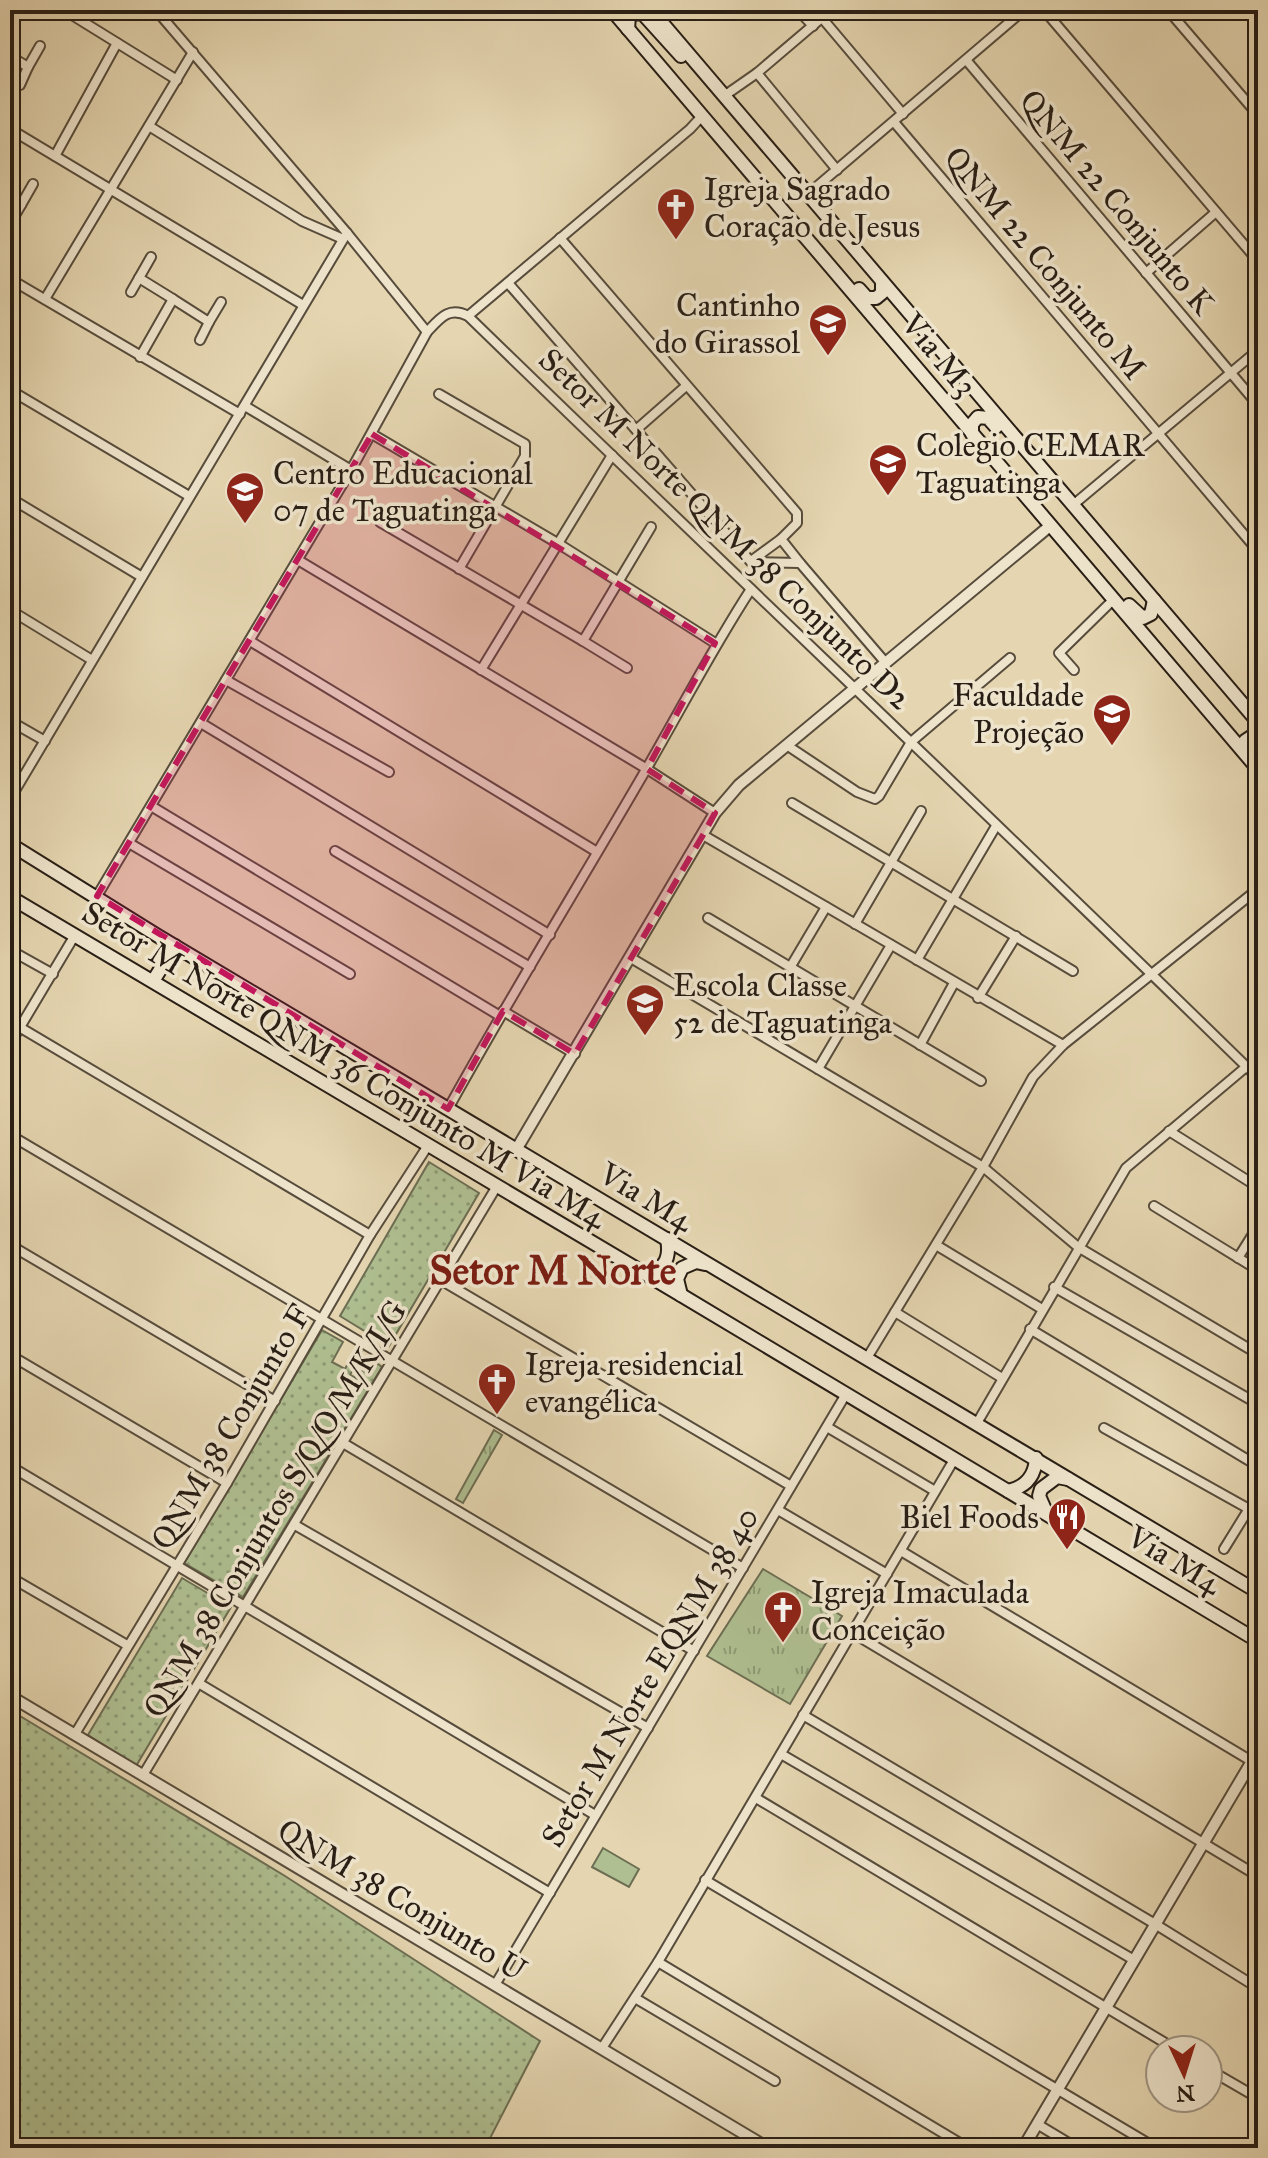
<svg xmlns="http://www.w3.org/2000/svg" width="1268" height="2158" font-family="'IM FELL Great Primer',serif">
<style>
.grass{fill:url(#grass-dots);stroke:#6c6e53;stroke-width:2}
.park{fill:url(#park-tufts);stroke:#6c6e53;stroke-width:2}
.pitch{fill:#afbf91;stroke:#6c6e53;stroke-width:2}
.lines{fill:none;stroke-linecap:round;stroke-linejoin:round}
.minor-casing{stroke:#574c3c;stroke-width:12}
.tertiary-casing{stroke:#574c3c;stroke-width:14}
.secondary-casing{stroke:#281e15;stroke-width:16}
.minor{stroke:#eee4cc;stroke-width:8}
.tertiary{stroke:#eee4cc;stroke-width:10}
.secondary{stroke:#eee4cc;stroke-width:12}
.marked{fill:#c2185b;fill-opacity:0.2;stroke:#c2185b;stroke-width:6;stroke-dasharray:16 10;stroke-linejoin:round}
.labels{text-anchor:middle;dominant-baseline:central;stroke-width:7;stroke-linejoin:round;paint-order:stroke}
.poi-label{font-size:32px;fill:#281e15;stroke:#eee4cc;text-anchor:start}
.street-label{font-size:32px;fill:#281e15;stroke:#eee4cc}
.district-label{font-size:40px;font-weight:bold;fill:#7a1f14;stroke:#eee4cc}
</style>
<defs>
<pattern id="grass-dots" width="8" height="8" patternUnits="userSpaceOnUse" patternTransform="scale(2)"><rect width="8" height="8" fill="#afbf91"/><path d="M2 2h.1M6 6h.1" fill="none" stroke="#8e9b75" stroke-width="1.8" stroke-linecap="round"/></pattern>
<pattern id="park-tufts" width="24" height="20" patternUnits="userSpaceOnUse" patternTransform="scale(2)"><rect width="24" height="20" fill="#afbf91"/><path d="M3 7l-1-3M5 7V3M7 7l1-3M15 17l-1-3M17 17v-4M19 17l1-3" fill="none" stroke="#8e9b75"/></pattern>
</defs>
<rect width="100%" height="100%" fill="#e5d6b1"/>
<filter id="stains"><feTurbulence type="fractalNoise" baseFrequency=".0025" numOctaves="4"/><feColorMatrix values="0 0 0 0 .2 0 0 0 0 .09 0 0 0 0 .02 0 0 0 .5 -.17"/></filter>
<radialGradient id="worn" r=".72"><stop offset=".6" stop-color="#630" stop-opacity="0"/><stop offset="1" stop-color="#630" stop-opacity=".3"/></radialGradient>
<g class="grass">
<polygon points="429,1162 479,1193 389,1346 340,1316"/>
<polygon points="322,1330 343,1342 332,1362 345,1369 356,1349 362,1352 350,1375 358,1379 369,1357 382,1367 243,1597 184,1563"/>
<polygon points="182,1578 231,1607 136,1766 88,1735"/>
<polygon points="10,1710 285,1876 540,2041 485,2148 10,2148"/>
</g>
<g class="park">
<polygon points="494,1430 502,1435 463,1503 456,1499"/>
<polygon points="763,1569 842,1616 790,1704 707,1656"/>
</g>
<polygon class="pitch" points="603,1848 639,1869 629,1887 592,1867"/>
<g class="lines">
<defs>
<g id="minor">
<polyline points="64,10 177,80"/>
<polyline points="156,10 347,233 427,332"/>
<polyline points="798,10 813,26"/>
<polyline points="1044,10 1258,261"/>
<polyline points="1168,10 1258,115"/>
<polyline points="822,18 903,114"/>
<polyline points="10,56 28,67 20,85"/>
<polyline points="967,61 1258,405"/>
<polyline points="28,67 40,46"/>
<polyline points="757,73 837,170"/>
<polyline points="724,96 757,73 831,10"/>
<polyline points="894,122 1258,551"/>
<polyline points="149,126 302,221 343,239"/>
<polyline points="10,129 303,305"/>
<polyline points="55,156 117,43"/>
<polyline points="808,194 1024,10"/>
<polyline points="10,199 21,205 10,224"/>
<polyline points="21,205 33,184"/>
<polyline points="560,238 797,513 797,523 781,539 800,563"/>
<polyline points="1146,273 1216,212"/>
<polyline points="10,279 240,414"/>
<polyline points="508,283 751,562 800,563 885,662"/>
<polyline points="131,292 139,278"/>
<polyline points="45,299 193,52"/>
<polyline points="173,299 209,322 221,302"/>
<polyline points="468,316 690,129 702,116"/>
<polyline points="200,340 209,322"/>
<polyline points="140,357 173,299 139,278 151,257"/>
<polyline points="10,390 189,496"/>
<polyline points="439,394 525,444 525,456 459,569"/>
<polyline points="245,406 351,470"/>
<polyline points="637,429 686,386"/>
<polyline points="372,434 559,544 715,643"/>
<polyline points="10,498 142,577"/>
<polyline points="1073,505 1258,350"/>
<polyline points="380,522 583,641"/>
<polyline points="298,560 647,769 715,813"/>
<polyline points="751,561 781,539"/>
<polyline points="10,610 92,660"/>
<polyline points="250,641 597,852"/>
<polyline points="627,668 583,641 651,527"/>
<polyline points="481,670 612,455"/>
<polyline points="1074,670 1059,653 1114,599"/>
<polyline points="226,680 389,772"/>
<polyline points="10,721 45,741"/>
<polyline points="201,723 550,935"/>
<polyline points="788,746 857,792 875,799 879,796 911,742 1010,658"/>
<polyline points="10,799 347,233"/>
<polyline points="792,803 1073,971"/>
<polyline points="151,806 500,1016"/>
<polyline points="703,835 1063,1045"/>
<polyline points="129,843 350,974"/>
<polyline points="335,851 530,967"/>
<path d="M 97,896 L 351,470 L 427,332 C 440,318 449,306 468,316 C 730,571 997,822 1258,1078"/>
<polyline points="708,918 981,1081"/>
<polyline points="855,924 921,811"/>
<polyline points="10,950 53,974"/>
<polyline points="631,958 983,1167 1078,1247 1258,1354"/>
<polyline points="917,960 996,826"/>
<polyline points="791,966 826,907"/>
<polyline points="978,998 1016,936"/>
<polyline points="503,1011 575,1054"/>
<polyline points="21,1028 370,1235"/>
<polyline points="10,1044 75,935"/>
<polyline points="920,1045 954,983"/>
<polyline points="818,1069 891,945"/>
<path d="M 448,1109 C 511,995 579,885 644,773 C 680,711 712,649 751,589"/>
<polyline points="1169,1131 1258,1187"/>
<polyline points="10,1135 743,1568"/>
<polyline points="1154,1206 1258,1270"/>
<polyline points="10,1245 275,1401"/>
<polyline points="936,1245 1042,1309"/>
<polyline points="1238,1258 1258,1226"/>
<polyline points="439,1279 791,1486"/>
<polyline points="1054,1287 1258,1404"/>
<polyline points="895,1312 1002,1378"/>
<polyline points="1030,1329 1258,1466"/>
<polyline points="10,1355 227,1483"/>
<polyline points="867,1358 983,1167 1033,1077 1063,1045 1258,889"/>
<polyline points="977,1423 1126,1168 1246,1067"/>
<polyline points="827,1427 935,1491"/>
<polyline points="1104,1428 1249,1509"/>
<polyline points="343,1443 694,1651"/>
<polyline points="10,1466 595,1815"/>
<polyline points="778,1510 887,1574"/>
<polyline points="295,1525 648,1728"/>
<polyline points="1224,1549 1258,1494"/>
<polyline points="901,1551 1258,1765"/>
<polyline points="10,1577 127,1645"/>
<polyline points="853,1633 1258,1876"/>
<polyline points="200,1684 550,1893"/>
<polyline points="803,1715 1155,1924 1258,1988"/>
<polyline points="75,1734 227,1483 370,1235 429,1144"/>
<polyline points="781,1754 1134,1960"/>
<polyline points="143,1775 497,1186"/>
<polyline points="756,1798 1177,2050"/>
<polyline points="705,1880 1156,2148"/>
<polyline points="658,1962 968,2148"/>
<polyline points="495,1985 846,1394"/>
<polyline points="635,1998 775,2081"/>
<polyline points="602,2048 658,1962 955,1458"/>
<polyline points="1208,2069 1258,2098"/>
<polyline points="1037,2124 1077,2148"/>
</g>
<g id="tertiary">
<polyline points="516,1150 715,813 739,785 1051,525"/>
<polyline points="10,1696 768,2148"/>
<polyline points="1023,2148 1258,1751"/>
</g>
<g id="secondary">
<polyline points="612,10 1258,769"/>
<polyline points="651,10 1258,722"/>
<polyline points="628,29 629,16 637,13 643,14 681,56"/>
<polyline points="859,289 867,298 876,298 882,293 882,282"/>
<polyline points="972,434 972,424 978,417 988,418 996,427"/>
<polyline points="1129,605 1143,618 1151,614 1154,600"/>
<polyline points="1243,751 1245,741 1251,737 1258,737"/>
<polyline points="10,844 158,936 1258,1592"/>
<polyline points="10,897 681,1295 1258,1641"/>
<polyline points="153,981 175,946"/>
<path d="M 641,1270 C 663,1274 671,1260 667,1239"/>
<polyline points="681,1295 677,1279 682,1268 696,1262 705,1264"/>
<path d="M 1008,1491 C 1026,1487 1035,1476 1036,1458"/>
<polyline points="1046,1512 1039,1496 1041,1489 1057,1477 1068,1479"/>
</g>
</defs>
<use href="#minor" class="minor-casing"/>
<use href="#tertiary" class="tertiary-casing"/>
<use href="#secondary" class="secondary-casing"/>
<use href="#minor" class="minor"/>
<use href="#tertiary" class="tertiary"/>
<use href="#secondary" class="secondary"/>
</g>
<path class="marked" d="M 372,434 L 715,643 L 647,769 L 715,813 L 703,835 L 575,1054 L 503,1011 L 448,1109 L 97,896 Z"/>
<defs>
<symbol id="church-pin" viewBox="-11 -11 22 30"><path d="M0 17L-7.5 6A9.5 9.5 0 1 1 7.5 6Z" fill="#8f2418" stroke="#eee4cc"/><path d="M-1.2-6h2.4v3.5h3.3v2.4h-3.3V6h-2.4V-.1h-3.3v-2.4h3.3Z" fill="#fff"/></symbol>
<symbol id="school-pin" viewBox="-11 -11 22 30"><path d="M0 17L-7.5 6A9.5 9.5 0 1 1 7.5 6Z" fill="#8f2418" stroke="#eee4cc"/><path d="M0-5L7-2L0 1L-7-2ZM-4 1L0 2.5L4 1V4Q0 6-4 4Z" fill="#fff"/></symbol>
<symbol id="university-pin" viewBox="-11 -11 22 30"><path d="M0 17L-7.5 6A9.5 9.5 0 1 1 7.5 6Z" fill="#8f2418" stroke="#eee4cc"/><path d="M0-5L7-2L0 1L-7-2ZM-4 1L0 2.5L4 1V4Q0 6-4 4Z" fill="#fff"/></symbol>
<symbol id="restaurant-pin" viewBox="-11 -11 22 30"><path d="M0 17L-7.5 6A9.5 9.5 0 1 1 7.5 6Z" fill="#8f2418" stroke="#eee4cc"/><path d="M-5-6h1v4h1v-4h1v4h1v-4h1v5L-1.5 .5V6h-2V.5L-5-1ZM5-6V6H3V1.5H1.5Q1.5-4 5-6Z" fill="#fff"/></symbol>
</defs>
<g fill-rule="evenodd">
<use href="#church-pin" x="654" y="185" width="44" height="60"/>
<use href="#school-pin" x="806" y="301" width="44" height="60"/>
<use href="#school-pin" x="866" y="441" width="44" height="60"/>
<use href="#school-pin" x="223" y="469" width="44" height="60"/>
<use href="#university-pin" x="1090" y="691" width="44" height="60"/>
<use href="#school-pin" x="623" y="981" width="44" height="60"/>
<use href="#church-pin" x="475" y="1360" width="44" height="60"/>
<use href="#restaurant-pin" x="1045" y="1495" width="44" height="60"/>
<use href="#church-pin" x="761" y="1588" width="44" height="60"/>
</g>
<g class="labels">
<g class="poi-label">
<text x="704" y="189">Igreja Sagrado<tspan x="704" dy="37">Coração de Jesus</tspan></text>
<text x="800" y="305" text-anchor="end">Cantinho<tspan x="800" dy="37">do Girassol</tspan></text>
<text x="916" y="445">Colegio CEMAR<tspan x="916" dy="37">Taguatinga</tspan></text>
<text x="273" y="473">Centro Educacional<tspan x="273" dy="37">07 de Taguatinga</tspan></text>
<text x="1084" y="695" text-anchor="end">Faculdade<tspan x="1084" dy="37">Projeção</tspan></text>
<text x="673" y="985">Escola Classe<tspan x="673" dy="37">52 de Taguatinga</tspan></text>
<text x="525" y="1364">Igreja residencial<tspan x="525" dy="37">evangélica</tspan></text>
<text x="1039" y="1517" text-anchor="end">Biel Foods</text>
<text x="811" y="1592">Igreja Imaculada<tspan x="811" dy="37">Conceição</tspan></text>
</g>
<g class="street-label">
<text transform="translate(1117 202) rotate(50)">QNM 22 Conjunto K</text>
<text transform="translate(1045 263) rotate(50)">QNM 22 Conjunto M</text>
<text transform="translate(939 355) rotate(50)">Via M3</text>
<text transform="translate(725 529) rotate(44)">Setor M Norte QNM 38 Conjunto D2</text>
<text transform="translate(344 1065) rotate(31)">Setor M Norte QNM 36 Conjunto M Via M4</text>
<text transform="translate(646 1197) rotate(31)">Via M4</text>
<text transform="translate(231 1427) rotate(-59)">QNM 38 Conjunto F</text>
<text transform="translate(275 1509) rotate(-59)">QNM 38 Conjuntos S/Q/O/M/K/I/G</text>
<text transform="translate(1174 1560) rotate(31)">Via M4</text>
<text transform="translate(650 1677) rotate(-59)">Setor M Norte EQNM 38 40</text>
<text transform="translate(402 1900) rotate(31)">QNM 38 Conjunto U</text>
</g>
<g class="district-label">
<text x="553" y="1270">Setor M Norte</text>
</g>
</g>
<rect width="1268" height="2158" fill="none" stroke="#e5d6b1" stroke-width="40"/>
<rect x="12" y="12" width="1244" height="2134" fill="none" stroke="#281e15" stroke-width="4"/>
<rect x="20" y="20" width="1228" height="2118" fill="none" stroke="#281e15" stroke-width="2"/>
<g transform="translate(1184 2074) rotate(176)"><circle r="38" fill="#eee4cc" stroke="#9f9583" stroke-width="2"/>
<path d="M0-6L14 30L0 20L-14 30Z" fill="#8f2418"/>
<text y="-12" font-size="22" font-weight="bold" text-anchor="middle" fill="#281e15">N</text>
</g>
<rect width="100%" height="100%" filter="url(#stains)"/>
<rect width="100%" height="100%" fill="url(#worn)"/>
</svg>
